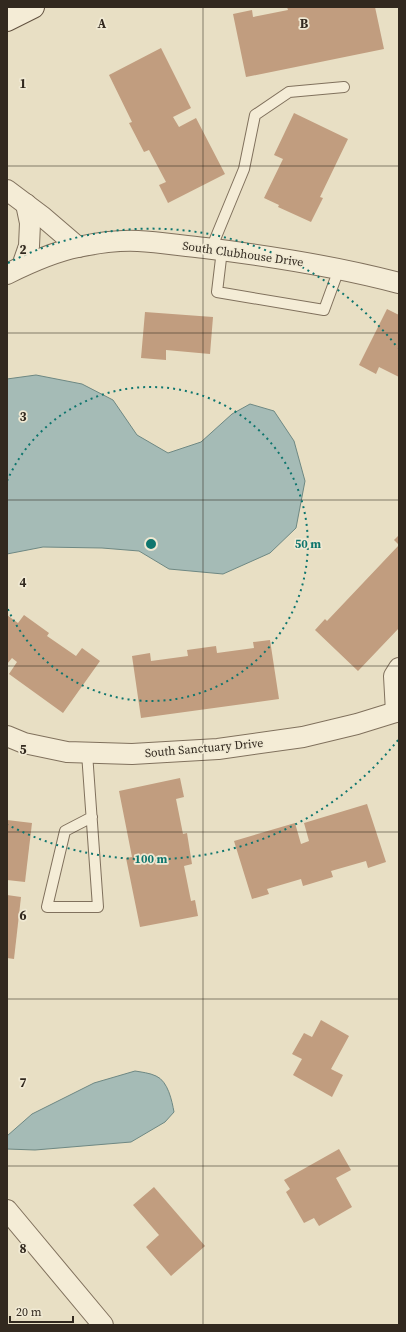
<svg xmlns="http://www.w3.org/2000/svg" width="406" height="1332" font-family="'Source Serif 4',serif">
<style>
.water{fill:#a5bbb6;stroke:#6e8883}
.building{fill:#c19d7f}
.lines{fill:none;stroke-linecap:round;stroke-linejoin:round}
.lane-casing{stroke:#80715d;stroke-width:12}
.street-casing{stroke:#80715d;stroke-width:22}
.secondary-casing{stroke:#625240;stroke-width:24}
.lane{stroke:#f4ecd6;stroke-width:10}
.street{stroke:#f4ecd6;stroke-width:20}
.secondary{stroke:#f4ecd6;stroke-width:22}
.grid{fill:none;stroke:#32291f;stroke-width:1;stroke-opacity:0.55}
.ring{fill:none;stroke:#0f766e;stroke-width:2;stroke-dasharray:2 4}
.labels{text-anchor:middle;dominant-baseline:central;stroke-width:3.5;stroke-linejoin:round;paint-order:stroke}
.street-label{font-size:12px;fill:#32291f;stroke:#f0e9d3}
.grid-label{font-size:13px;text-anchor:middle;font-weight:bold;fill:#32291f;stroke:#f0e9d3;stroke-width:3.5;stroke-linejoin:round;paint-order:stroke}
.centre{fill:#0f766e;stroke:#f0e9d3;stroke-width:2}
.ring-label{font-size:12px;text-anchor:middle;font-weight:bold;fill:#0f766e;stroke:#f0e9d3;stroke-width:3.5;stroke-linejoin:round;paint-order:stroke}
</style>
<rect width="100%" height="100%" fill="#e8dfc4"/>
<g class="water">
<polygon points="36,375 82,384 113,400 137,435 168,453 201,442 232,414 250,404 274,411 294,441 305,481 296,528 270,553 223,574 169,569 139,551 102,548 43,547 7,554 7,379"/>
<path d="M 135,1071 C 141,1072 150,1073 156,1076 C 168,1081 172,1101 174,1112 L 165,1122 L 131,1142 L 35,1150 L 7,1149 L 7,1136 L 32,1114 L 94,1083 Z"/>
</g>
<g class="building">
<polygon points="287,7 375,7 384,49 246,77 233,14 252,10 253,17 288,10"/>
<polygon points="161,48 191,108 173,117 179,127 196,118 225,174 168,203 159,185 166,182 149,150 144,152 129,123 132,122 109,75"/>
<polygon points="294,113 348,139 320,197 323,198 311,222 278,207 279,205 264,198 283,159 274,155"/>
<polygon points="387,309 399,315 399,377 379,367 376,374 359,365"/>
<polygon points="145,312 213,317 210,354 166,350 166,360 141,358"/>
<polygon points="399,535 399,545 394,540"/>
<polygon points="399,545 399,628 358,671 315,630 325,619 327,621"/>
<polygon points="7,615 18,623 24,615 49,633 47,636 76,656 82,648 100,661 63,713 9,674 17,662 12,658 7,664"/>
<polygon points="270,640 279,699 141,718 132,656 150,653 151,661 188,656 187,650 216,646 217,653 254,648 253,642"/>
<polygon points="180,778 184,797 176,799 183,834 187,833 192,864 184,866 191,901 195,900 198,916 140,927 126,858 132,857 119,791"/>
<polygon points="367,804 386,862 368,868 366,861 331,871 333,877 303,886 301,879 267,889 269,894 252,899 234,841 295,823 301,844 309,841 304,823"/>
<polygon points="7,820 32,823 25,882 7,880"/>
<polygon points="7,895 21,897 14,959 7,958"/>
<polygon points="321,1020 349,1036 331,1069 343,1075 332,1097 293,1075 302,1059 292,1054 304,1033 312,1037"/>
<polygon points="339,1149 351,1170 336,1178 352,1207 319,1226 314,1218 304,1223 286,1192 290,1189 284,1180"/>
<polygon points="154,1187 205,1246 171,1276 146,1247 159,1235 133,1205"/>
</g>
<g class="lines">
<defs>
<g id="lane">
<polyline points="211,249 244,169 255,115 289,92 344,87"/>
<polyline points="222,250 217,292 324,310 339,269"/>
<polyline points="87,753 98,907 47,907 65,831 92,817"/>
</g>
<g id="street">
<polyline points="7,190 43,217 78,247"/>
<polyline points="22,266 29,246 30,223 26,204"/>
<path d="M 7,274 C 29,263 53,252 78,247 C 97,243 119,240 138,241 C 160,242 183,246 205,248 C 270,256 335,266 399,283"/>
<polyline points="396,712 394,676 399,668"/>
<polyline points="7,736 24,743 67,752 132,754 218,749 303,737 357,724 399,711"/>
<polyline points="7,1210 103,1325"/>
</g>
<polyline id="secondary" points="7,20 33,7"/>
</defs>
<use href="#lane" class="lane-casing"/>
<use href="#street" class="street-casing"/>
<use href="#secondary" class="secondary-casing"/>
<use href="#lane" class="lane"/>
<use href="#street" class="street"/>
<use href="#secondary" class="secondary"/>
</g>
<path class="grid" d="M 203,7 L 203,1325M 7,166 L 399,166M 7,333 L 399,333M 7,500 L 399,500M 7,666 L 399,666M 7,832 L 399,832M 7,999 L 399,999M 7,1166 L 399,1166"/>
<g class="ring">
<path d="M7 481A157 157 0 1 1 7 607"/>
<path d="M398 740A315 315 0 0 1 8 825M8 263A315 315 0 0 1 398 348"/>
</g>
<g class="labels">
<g class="street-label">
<text transform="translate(243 254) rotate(8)">South Clubhouse Drive</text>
<text transform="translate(204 748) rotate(-5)">South Sanctuary Drive</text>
</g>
</g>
<g class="grid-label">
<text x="102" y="28">A</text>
<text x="304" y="28">B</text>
<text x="23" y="88">1</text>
<text x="23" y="254">2</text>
<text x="23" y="421">3</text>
<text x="23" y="587">4</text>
<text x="23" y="754">5</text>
<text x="23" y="920">6</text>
<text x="23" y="1087">7</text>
<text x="23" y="1253">8</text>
</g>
<circle cx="151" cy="544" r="6" class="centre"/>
<g class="ring-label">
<text x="308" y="548">50 m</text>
<text x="151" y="863">100 m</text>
</g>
<rect width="406" height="1332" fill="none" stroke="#32291f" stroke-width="16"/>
<path d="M10 1316v6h63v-6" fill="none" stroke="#32291f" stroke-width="2"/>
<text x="16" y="1316" font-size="12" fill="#32291f" stroke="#f0e9d3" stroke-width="3" paint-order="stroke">20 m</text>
</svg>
